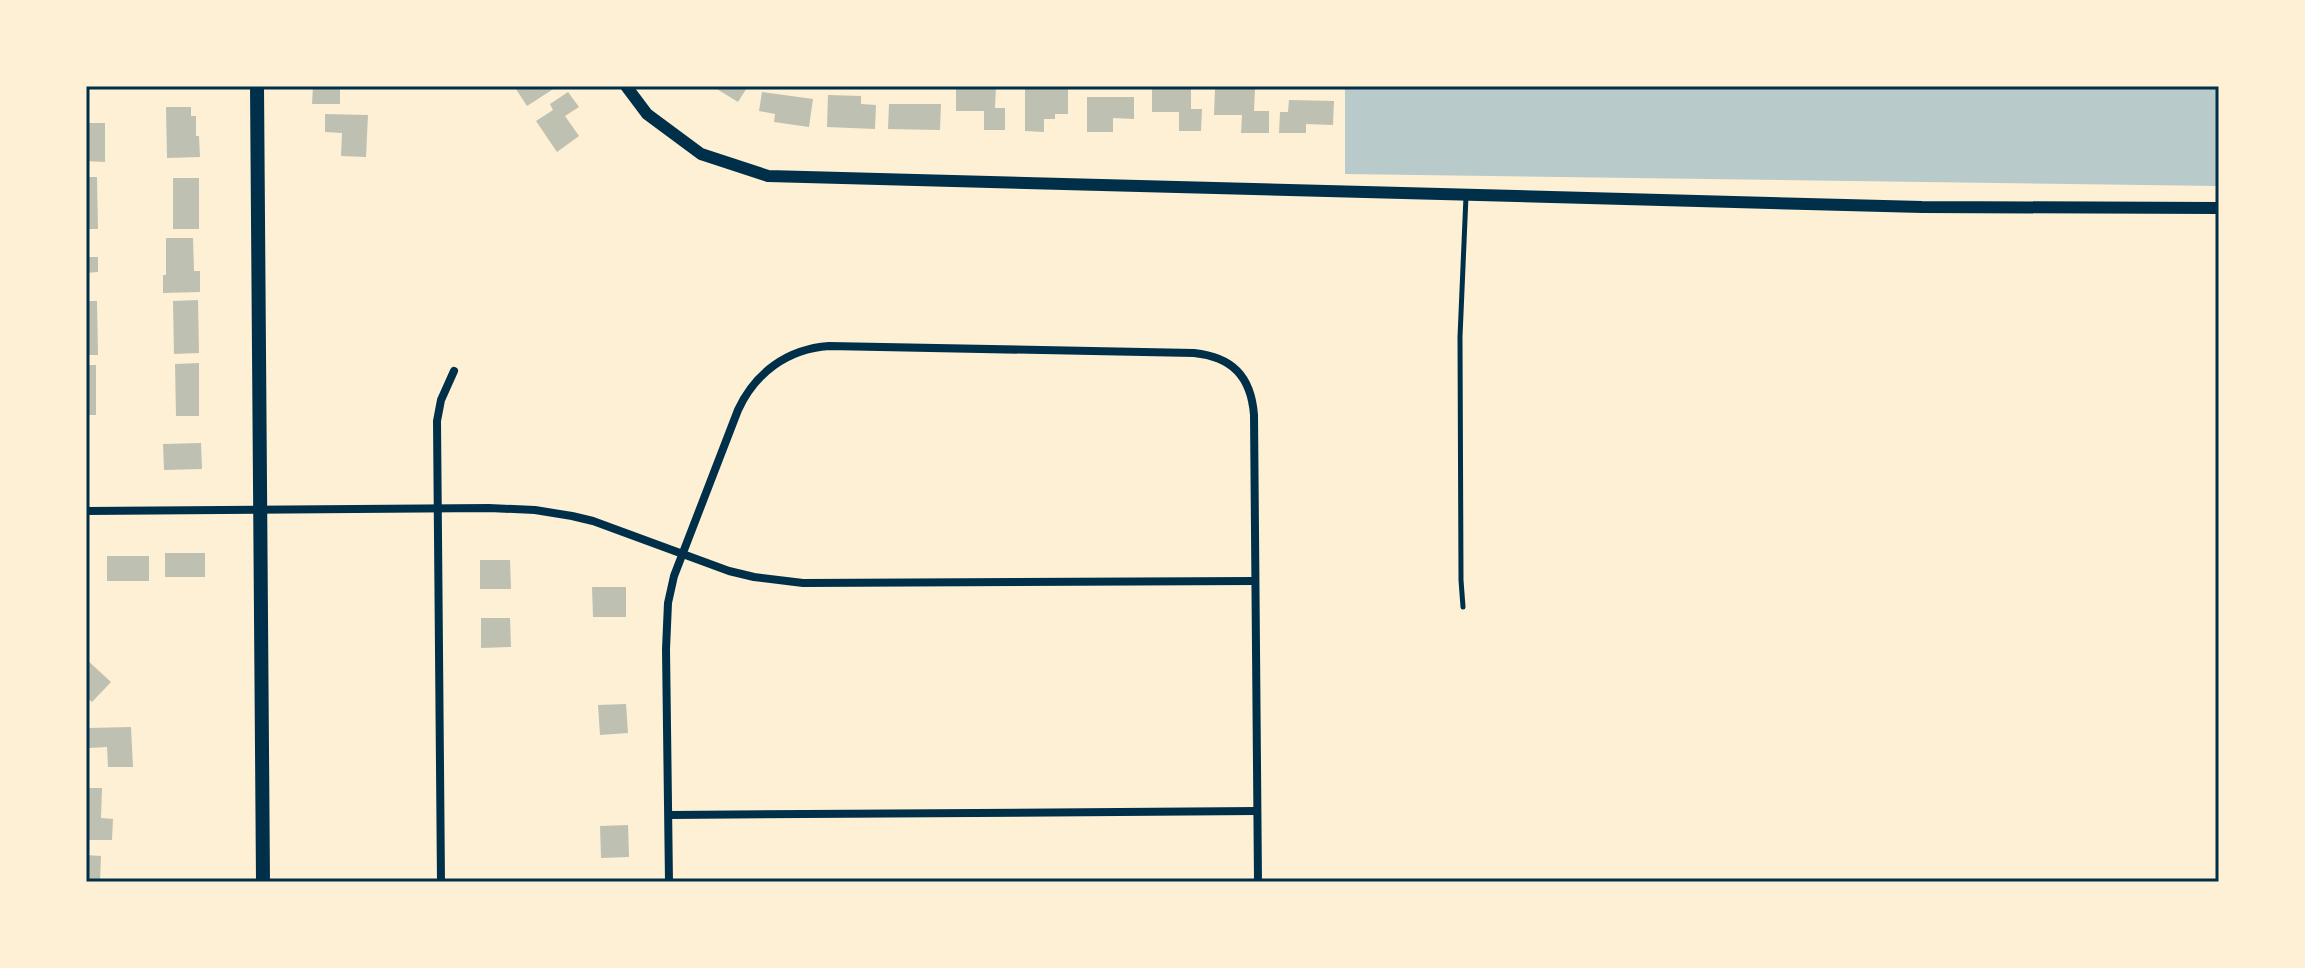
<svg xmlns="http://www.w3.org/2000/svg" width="2305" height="968" font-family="Arial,sans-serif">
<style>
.green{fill:#b9caca}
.building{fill:#bec0b2}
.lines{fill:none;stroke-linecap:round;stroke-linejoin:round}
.service{stroke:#003049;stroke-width:5}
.minor{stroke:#003049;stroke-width:8}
.tertiary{stroke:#003049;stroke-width:12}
.secondary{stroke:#003049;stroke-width:14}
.neatline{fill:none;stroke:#003049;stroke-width:3}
</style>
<rect width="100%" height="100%" fill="#fdf0d5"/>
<polygon class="green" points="1345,86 2219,86 2219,186 1345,174"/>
<g class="building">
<polygon points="313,86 340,86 340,104 312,104"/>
<polygon points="514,86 558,86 527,106"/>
<polygon points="712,86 748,86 738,102"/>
<polygon points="956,86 996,86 995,108 1005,108 1005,130 984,130 984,111 956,111"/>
<polygon points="1025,86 1068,86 1068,114 1055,114 1055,119 1044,119 1044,132 1025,131"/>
<polygon points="1152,86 1191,87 1191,109 1202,109 1201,131 1179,131 1179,112 1152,112"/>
<polygon points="1215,89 1255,89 1254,111 1269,111 1269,133 1241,133 1242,115 1214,115"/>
<polygon points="568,92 579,107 565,116 579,136 557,152 536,121 553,110 550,104"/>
<polygon points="762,92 813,99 809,127 774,122 775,114 759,111"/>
<polygon points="828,95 861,96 861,104 876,105 875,129 827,127"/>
<polygon points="1087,97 1134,97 1134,119 1113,118 1113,132 1087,132"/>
<polygon points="1289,100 1334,101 1333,125 1306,124 1306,133 1279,133 1280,112 1288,112"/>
<polygon points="889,104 941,104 940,130 888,129"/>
<polygon points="166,107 191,107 191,116 196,116 196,136 199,136 200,157 167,158"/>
<polygon points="325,114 368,115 366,157 341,156 342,133 325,132"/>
<polygon points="86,123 105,123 105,162 86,161"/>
<polygon points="86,177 97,177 98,229 86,229"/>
<rect x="173" y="178" width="26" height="51"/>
<polygon points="166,238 193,238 194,271 200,271 200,292 163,293 163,275 166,275"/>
<polygon points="86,257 98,257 98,272 86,273"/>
<polygon points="198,300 199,353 174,354 173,301"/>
<polygon points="86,301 97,301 98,355 86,355"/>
<polygon points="199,363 199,416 176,416 175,364"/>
<rect x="86" y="365" width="10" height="50"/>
<polygon points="201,443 202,469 164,470 163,444"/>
<rect x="165" y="553" width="40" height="24"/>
<rect x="107" y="556" width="42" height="25"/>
<polygon points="480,560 510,560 511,589 480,589"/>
<polygon points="592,587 626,587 626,617 593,617"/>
<polygon points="481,618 510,618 511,647 481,648"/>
<polygon points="86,659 111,682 92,702 86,697"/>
<polygon points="626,704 628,733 600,735 598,705"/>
<polygon points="131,727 133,767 108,767 107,747 89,748 89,728"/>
<polygon points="86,788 102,788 101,818 113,819 112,840 86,840"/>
<polygon points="628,825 629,857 601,858 600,826"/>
<polygon points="86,855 101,856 100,882 86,882"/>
</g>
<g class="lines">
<polyline class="service" points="1463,607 1461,580 1460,337 1466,196"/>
<g class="minor">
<polyline points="86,511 489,508 535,510 572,516 593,521 729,571 754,577 803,583 1255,581"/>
<polyline points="669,815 1257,811"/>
<polyline points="441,882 437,421 441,400 454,371"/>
<path d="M 669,882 L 666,649 L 668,603 L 674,576 L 738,410 C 755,373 787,349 829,346 L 1194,353 C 1232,357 1251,376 1254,415 L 1258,882"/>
</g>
<polyline class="tertiary" points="626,86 647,114 701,154 768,176 1922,207 2219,208"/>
<polyline class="secondary" points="257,86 263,882"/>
</g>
<rect width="2305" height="968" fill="none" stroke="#fdf0d5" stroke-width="176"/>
<rect x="88" y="88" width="2129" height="792" class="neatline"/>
</svg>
